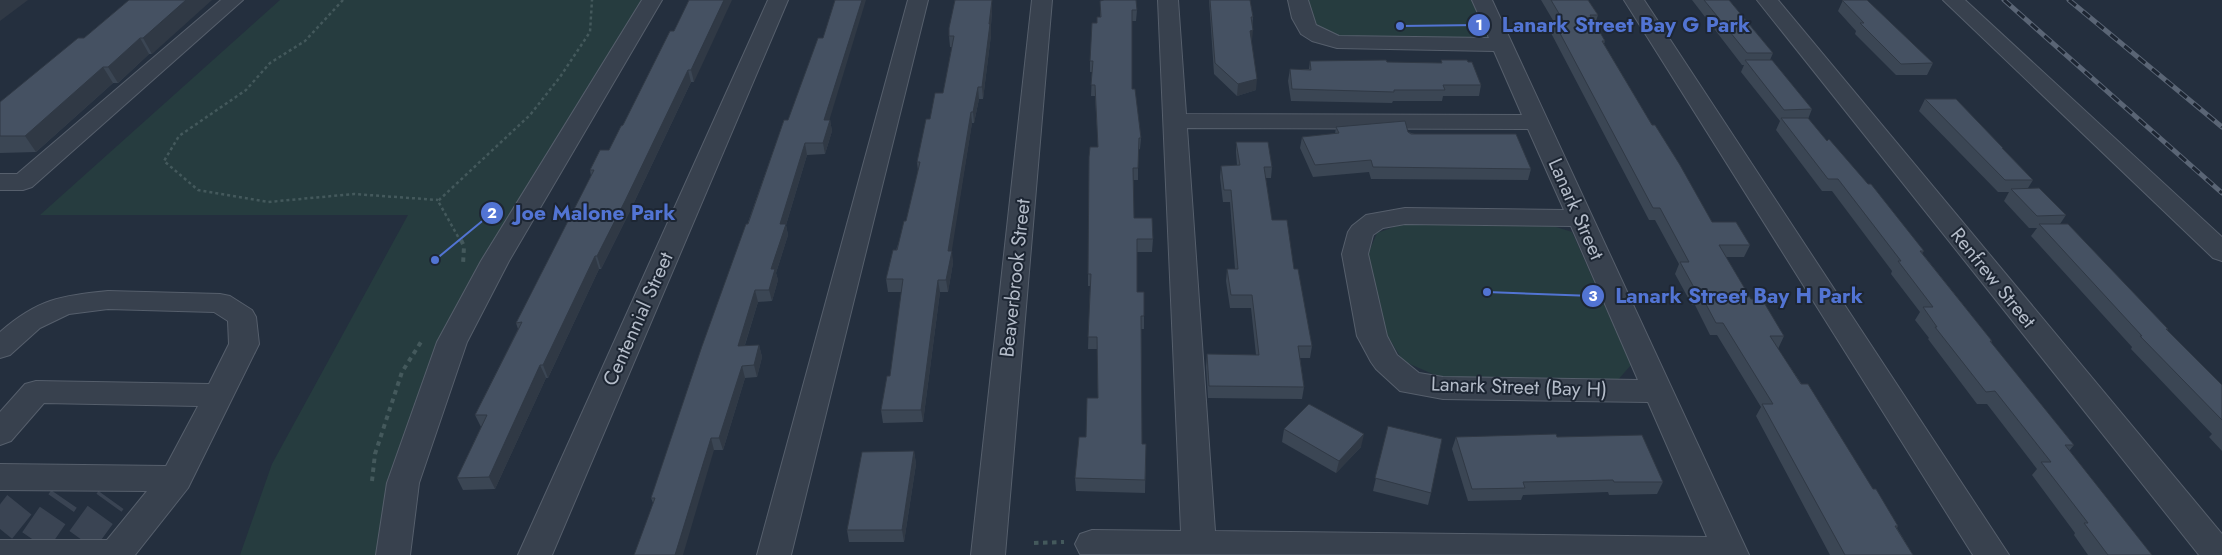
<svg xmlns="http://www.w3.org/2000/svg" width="2222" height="555" font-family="Jost,sans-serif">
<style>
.green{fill:#263c3f}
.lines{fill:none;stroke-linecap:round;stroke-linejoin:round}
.minor-tunnel{stroke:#3a4453;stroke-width:31;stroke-dasharray:31 15;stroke-linecap:butt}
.minor-casing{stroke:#565f6c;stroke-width:2}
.path-far1{stroke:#44595c;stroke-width:2.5;stroke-dasharray:3 3;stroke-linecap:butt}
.path{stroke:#44595c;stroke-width:4;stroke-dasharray:4.5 4.5;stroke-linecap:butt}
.minor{fill:#38414e;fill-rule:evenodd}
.rail-casing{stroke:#5a6575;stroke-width:5}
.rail{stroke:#1d2633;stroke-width:3;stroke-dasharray:9;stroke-linecap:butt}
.wall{fill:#3b4654}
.shaded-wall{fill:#303945}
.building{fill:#455162;stroke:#303945}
.labels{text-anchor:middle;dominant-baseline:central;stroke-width:4;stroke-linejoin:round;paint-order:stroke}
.street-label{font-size:20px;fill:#b4bcc9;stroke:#1d2633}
.leader{fill:none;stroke:#5274d3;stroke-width:2}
.callout-dot{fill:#5274d3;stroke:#1d2633;stroke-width:2}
.mark-label{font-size:15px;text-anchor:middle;font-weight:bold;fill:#fff}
.callout-label{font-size:21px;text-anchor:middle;font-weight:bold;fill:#5274d3;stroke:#1d2633;stroke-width:4;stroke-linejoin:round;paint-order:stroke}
</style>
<rect width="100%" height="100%" fill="#242f3e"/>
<g class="green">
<polygon points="280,0 642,0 458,305 432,356 389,479 376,555 240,555 272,464 408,215 40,215"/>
<polygon points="1298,0 1482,0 1503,45 1319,36"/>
<polygon points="1405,223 1550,225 1572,232 1631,365 1617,381 1444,379 1403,361 1384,330 1368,254 1377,233"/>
</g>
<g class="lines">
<g class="minor-tunnel">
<polyline points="0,529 24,499"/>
<polyline points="82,540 111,500"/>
<polyline points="35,541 64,499"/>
</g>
<defs>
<g id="minor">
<polygon points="221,0 243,0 32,187 23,190 0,190 0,174 17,174"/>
<polygon points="642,0 662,0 509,261 467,342 419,483 410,555 376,555 387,483 437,342 481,261"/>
<polygon points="768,0 788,0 552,555 518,555"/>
<polygon points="908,0 928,0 791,555 757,555"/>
<polygon points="1032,0 1052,0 1005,555 971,555"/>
<path d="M 1158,0 L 1178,0 L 1186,114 L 1522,115 L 1494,51 L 1337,48 L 1312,41 L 1301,34 L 1292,18 L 1288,0 L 1308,0 L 1316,25 L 1339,36 L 1489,38 L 1472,0 L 1492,0 L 1749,555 L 1080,554 L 1075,544 L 1080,534 L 1092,530 L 1181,531 ZM 1187,128 L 1528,129 L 1564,210 L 1405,208 L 1366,215 L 1352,226 L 1348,232 L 1342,254 L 1357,336 L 1371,362 L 1376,369 L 1400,391 L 1443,399 L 1648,402 L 1707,537 L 1215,531 ZM 1405,224 L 1571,226 L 1638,380 L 1443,377 L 1419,373 L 1397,355 L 1387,336 L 1368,254 L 1373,235 L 1383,228 Z"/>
<polygon points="1624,0 1644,0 2009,555 1973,555"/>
<polygon points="1757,0 1778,0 2222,534 2222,555 2199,555"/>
<polygon points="1943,0 1965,0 2222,237 2222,261 2213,258"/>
<path d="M 108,291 L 220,294 L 230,296 L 252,310 L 256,317 L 259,344 L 188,488 L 135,555 L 0,555 L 0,540 L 107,540 L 147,491 L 0,490 L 0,464 L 166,466 L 198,406 L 44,403 L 11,441 L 0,445 L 0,412 L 25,384 L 36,381 L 209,384 L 229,344 L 228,321 L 214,312 L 108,309 L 69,314 L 40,328 L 10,355 L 0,358 L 0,332 C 38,299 60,296 108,291 Z"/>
</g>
</defs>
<use href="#minor" class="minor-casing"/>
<g class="path-far1">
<polyline points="343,0 305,41 270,63 246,90 179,136 164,161 198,190 268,202 354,194 438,200"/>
<polyline points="461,242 438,201 530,115 560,77 590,32 592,0"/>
</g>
<g class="path">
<polyline points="461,240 464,246 463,265"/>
<polyline points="372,481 375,454 402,372 421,342"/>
<polyline points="1034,543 1064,542"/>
</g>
<use href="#minor" class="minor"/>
<defs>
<g id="rail">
<polyline points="2004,0 2222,193"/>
<polyline points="2069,0 2222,127"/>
</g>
</defs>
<use href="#rail" class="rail-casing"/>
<use href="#rail" class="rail"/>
</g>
<g class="wall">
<polygon points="129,0 152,54 149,54 118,83 113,83 36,152 0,153 0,102 84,38"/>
<polygon points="689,0 694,82 691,82 629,213 601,269 599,269 548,378 546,378 495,489 463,490 457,478 481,427 475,415 518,329 516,323 591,176 590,170 609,150 623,125 674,31"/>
<polygon points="955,0 992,0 992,11 991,25 991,35 983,99 979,99 974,123 972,123 951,251 953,263 948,292 940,292 923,422 883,423 881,410 890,376 902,292 888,292 886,279 906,221 918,171 917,162 930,119 943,93 952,47 950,47 949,36"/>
<polygon points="1209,0 1250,0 1253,17 1251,41 1256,90 1237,96 1214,74"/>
<polygon points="1541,0 1588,0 1598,15 1595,24 1605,41 1604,44 1652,125 1712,222 1750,245 1744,257 1726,257 1751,299 1784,336 1778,349 1898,526 1897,528 1913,555 1830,555 1756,416 1761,407 1717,335 1710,335 1695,305 1692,305 1675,274 1679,264 1655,220 1649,220 1551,33 1554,22"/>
<polygon points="1692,0 1729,0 1773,53 1770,60 1812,109 1808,119 1827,141 1924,251 1922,253 1992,341 1991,343 2074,445 2069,451 2152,555 2088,555 2074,535 2075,533 2032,475 2037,469 1987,404 1977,404 1928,339 1929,338 1915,320 1920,312 1891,274 1892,271 1832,191 1822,191 1776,130 1780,121 1741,72 1744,65 1742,65"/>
<polygon points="1843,0 1933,63 1927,75 1896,75 1855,34 1856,31 1838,11"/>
<polygon points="1100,1 1137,10 1136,21 1132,21 1132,89 1141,138 1140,149 1138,150 1138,180 1133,180 1134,218 1153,239 1152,252 1137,252 1137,292 1144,316 1144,329 1141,329 1142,444 1146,444 1145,493 1076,491 1075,478 1086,437 1098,398 1097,349 1088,349 1090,286 1088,286 1088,274 1098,147 1095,96 1091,96 1092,72 1090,72 1090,61 1097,23 1100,17"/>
<polygon points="1441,60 1481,85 1479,96 1443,96 1442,101 1393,101 1392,103 1291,101 1288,81 1290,69 1309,69 1310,61 1441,63"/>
<polygon points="1925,99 2003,148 2003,149 2033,180 2028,188 2066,215 2060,224 2168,329 2167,330 2222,385 2222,451 2209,437 2212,434 2131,349 2132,347 2031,236 2037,228 2029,228 2004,201 2009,192 1998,192 1919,111"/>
<polygon points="784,120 830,120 832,131 825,154 807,155 786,225 788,235 776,273 778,280 772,301 758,302 745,345 759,345 762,357 757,377 745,378 723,450 714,450 653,503 651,498"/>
<polygon points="1336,127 1408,132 1531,169 1528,180 1371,179 1369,172 1313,177 1300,148 1302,137 1335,134"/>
<polygon points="1236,142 1272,167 1271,178 1265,178 1272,220 1294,269 1312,346 1310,358 1300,358 1304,387 1302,399 1208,398 1206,367 1207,354 1256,355 1251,308 1230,308 1226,281 1227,269 1235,269 1230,202 1223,202 1220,177 1221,166 1237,165 1236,153"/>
<polygon points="1388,426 1431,493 1428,505 1373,491"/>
<polygon points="1284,429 1361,447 1336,473 1282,442"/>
<polygon points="1456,437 1557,437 1663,482 1657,494 1609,495 1608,492 1523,495 1521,500 1468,501 1452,449"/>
<polygon points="914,451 916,464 904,542 849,542 847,530"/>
</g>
<g class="shaded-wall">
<polygon points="0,0 28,0 0,21"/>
<polygon points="186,0 212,0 152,54 143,38"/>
<polygon points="724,0 732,0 694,82 691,70"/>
<polygon points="862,0 866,0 826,131 824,120"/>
<polygon points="990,0 992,0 992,11 991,25 991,35 983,99 982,87 989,24"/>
<polygon points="1253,30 1252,41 1249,42 1250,31"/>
<polygon points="140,38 149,54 118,83 108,67"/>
<polygon points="103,67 113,83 36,152 25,136"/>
<polygon points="688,70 691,82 629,213 601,269 597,256"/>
<polygon points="1257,79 1256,90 1237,96 1238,84"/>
<polygon points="978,87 979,99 974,123 973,112"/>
<polygon points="971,112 972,123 951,256 952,251 953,263 948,292 946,280 948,251"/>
<polygon points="830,120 832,131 825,154 823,143"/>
<polygon points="805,143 807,155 786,225 788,235 776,273 778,280 772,301 769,290 771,269 780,224"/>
<polygon points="595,256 599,269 548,378 543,365"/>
<polygon points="938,280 940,292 923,422 921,410"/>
<polygon points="755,290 758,302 741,357 738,346"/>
<polygon points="759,345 762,357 757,377 754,365"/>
<polygon points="540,365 546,378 495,489 489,477"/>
<polygon points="742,366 745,378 723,450 719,438"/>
<polygon points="1364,434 1361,447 1336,473 1339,461"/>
<polygon points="711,438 714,450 683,555 675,555"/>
<polygon points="914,451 916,464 904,542 902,530"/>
</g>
<g class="building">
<polygon points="129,0 186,0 143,38 140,38 108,67 103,67 25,136 0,136 0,102 78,38 84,38"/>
<polygon points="689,0 724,0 691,70 688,70 625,201 597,256 595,256 543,365 540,365 489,477 457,478 487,415 475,415 522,322 516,323 594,170 590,170 600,150 609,150 621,126 623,125 670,31 674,31"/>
<polygon points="835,0 862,0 824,120 830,120 823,143 805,143 780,224 786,224 771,269 775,269 769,290 755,290 738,346 759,345 754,365 742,366 719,438 711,438 675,555 634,555 655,498 651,498 702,346 746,224 748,224 784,120 788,120 818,38 823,38"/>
<polygon points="955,0 992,0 989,24 990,24 982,87 978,87 973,112 971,112 948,251 952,251 946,280 938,280 921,410 881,410 887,376 890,376 903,279 886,279 893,250 897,250 904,221 906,221 920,162 917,162 926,119 930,119 935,93 943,93 954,36 949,36 949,28"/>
<polygon points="1104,0 1136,0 1137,10 1132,10 1132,89 1135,89 1141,138 1139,138 1138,168 1133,168 1134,218 1152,218 1153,239 1137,239 1137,292 1144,292 1144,316 1141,316 1142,444 1146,444 1145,480 1075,478 1079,437 1086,437 1087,398 1098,398 1097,337 1088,337 1091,274 1088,274 1089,157 1090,147 1098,147 1095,85 1091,85 1093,61 1090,61 1092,23 1097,23 1097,17 1101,17 1100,1"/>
<polygon points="1210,0 1250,0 1253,17 1251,17 1253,30 1250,31 1257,79 1238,84 1215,63"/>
<polygon points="1551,0 1588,0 1598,15 1590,15 1605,41 1602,41 1652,125 1655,125 1680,165 1712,222 1736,222 1750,245 1719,245 1751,299 1762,299 1784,336 1770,336 1801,384 1808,384 1873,489 1876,489 1898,526 1895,526 1913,555 1845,555 1762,404 1773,404 1723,323 1716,323 1700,293 1697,293 1680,262 1689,262 1660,208 1653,208 1554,22 1564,22"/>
<polygon points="1704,0 1729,0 1773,53 1747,53"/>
<polygon points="1842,0 1867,0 1933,63 1901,64 1860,23 1864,23"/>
<polygon points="1386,60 1387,62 1442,63 1441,60 1467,60 1468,62 1472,62 1481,85 1443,85 1445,90 1394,90 1394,92 1292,89 1290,69 1311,70 1310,61"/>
<polygon points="1745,60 1772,60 1812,109 1784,110"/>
<polygon points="1925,99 1956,99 2003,148 2002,148 2033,180 2005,180"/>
<polygon points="1781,118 1808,118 1827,141 1829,139 1868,184 1871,184 1924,251 1920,251 1992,341 1990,341 2074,445 2065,445 2152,555 2108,555 2084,523 2088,523 2041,462 2051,462 1995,391 1986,392 1935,327 1937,327 1923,307 1933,307 1898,261 1901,261 1838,179 1828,179"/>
<polygon points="1405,121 1408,132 1411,134 1516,134 1531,169 1373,167 1371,160 1315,165 1302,137 1339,133 1336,127"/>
<polygon points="1236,142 1268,142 1272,167 1264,167 1272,220 1287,220 1294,269 1298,269 1312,346 1298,346 1304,387 1209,386 1207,354 1259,355 1252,295 1231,295 1227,269 1238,269 1231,190 1224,190 1221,166 1240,165"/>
<polygon points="2039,188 2066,215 2037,216 2011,189"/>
<polygon points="2039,224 2068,224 2168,329 2166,329 2222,385 2222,420 2140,336 2142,336"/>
<polygon points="1309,404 1364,434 1339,461 1284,429"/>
<polygon points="1388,426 1442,439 1431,493 1375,478"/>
<polygon points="1556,434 1557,437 1642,435 1663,482 1614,482 1613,480 1523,482 1525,488 1472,489 1456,437"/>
<polygon points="914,451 902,530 847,530 862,452"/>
</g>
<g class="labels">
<g class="street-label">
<text transform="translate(1576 209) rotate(66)">Lanark Street</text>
<text transform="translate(1015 278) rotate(-84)">Beaverbrook Street</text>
<text transform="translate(1993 278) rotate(51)">Renfrew Street</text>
<text transform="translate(638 319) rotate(-66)">Centennial Street</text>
<text transform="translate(1519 387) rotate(2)">Lanark Street (Bay H)</text>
</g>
</g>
<path class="leader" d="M1400 26L1479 25M435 260L492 213M1487 292L1593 296"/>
<g class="callout-dot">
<circle cx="1400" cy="26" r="5"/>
<circle cx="435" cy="260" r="5"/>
<circle cx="1487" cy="292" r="5"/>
<circle cx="1479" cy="25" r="12"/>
<circle cx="492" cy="213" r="12"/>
<circle cx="1593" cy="296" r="12"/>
</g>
<g class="mark-label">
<text x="1479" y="30">1</text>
<text x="492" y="218">2</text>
<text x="1593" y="301">3</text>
</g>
<g class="callout-label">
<text x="1626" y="32">Lanark Street Bay G Park</text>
<text x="595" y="220">Joe Malone Park</text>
<text x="1739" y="303">Lanark Street Bay H Park</text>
</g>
</svg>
